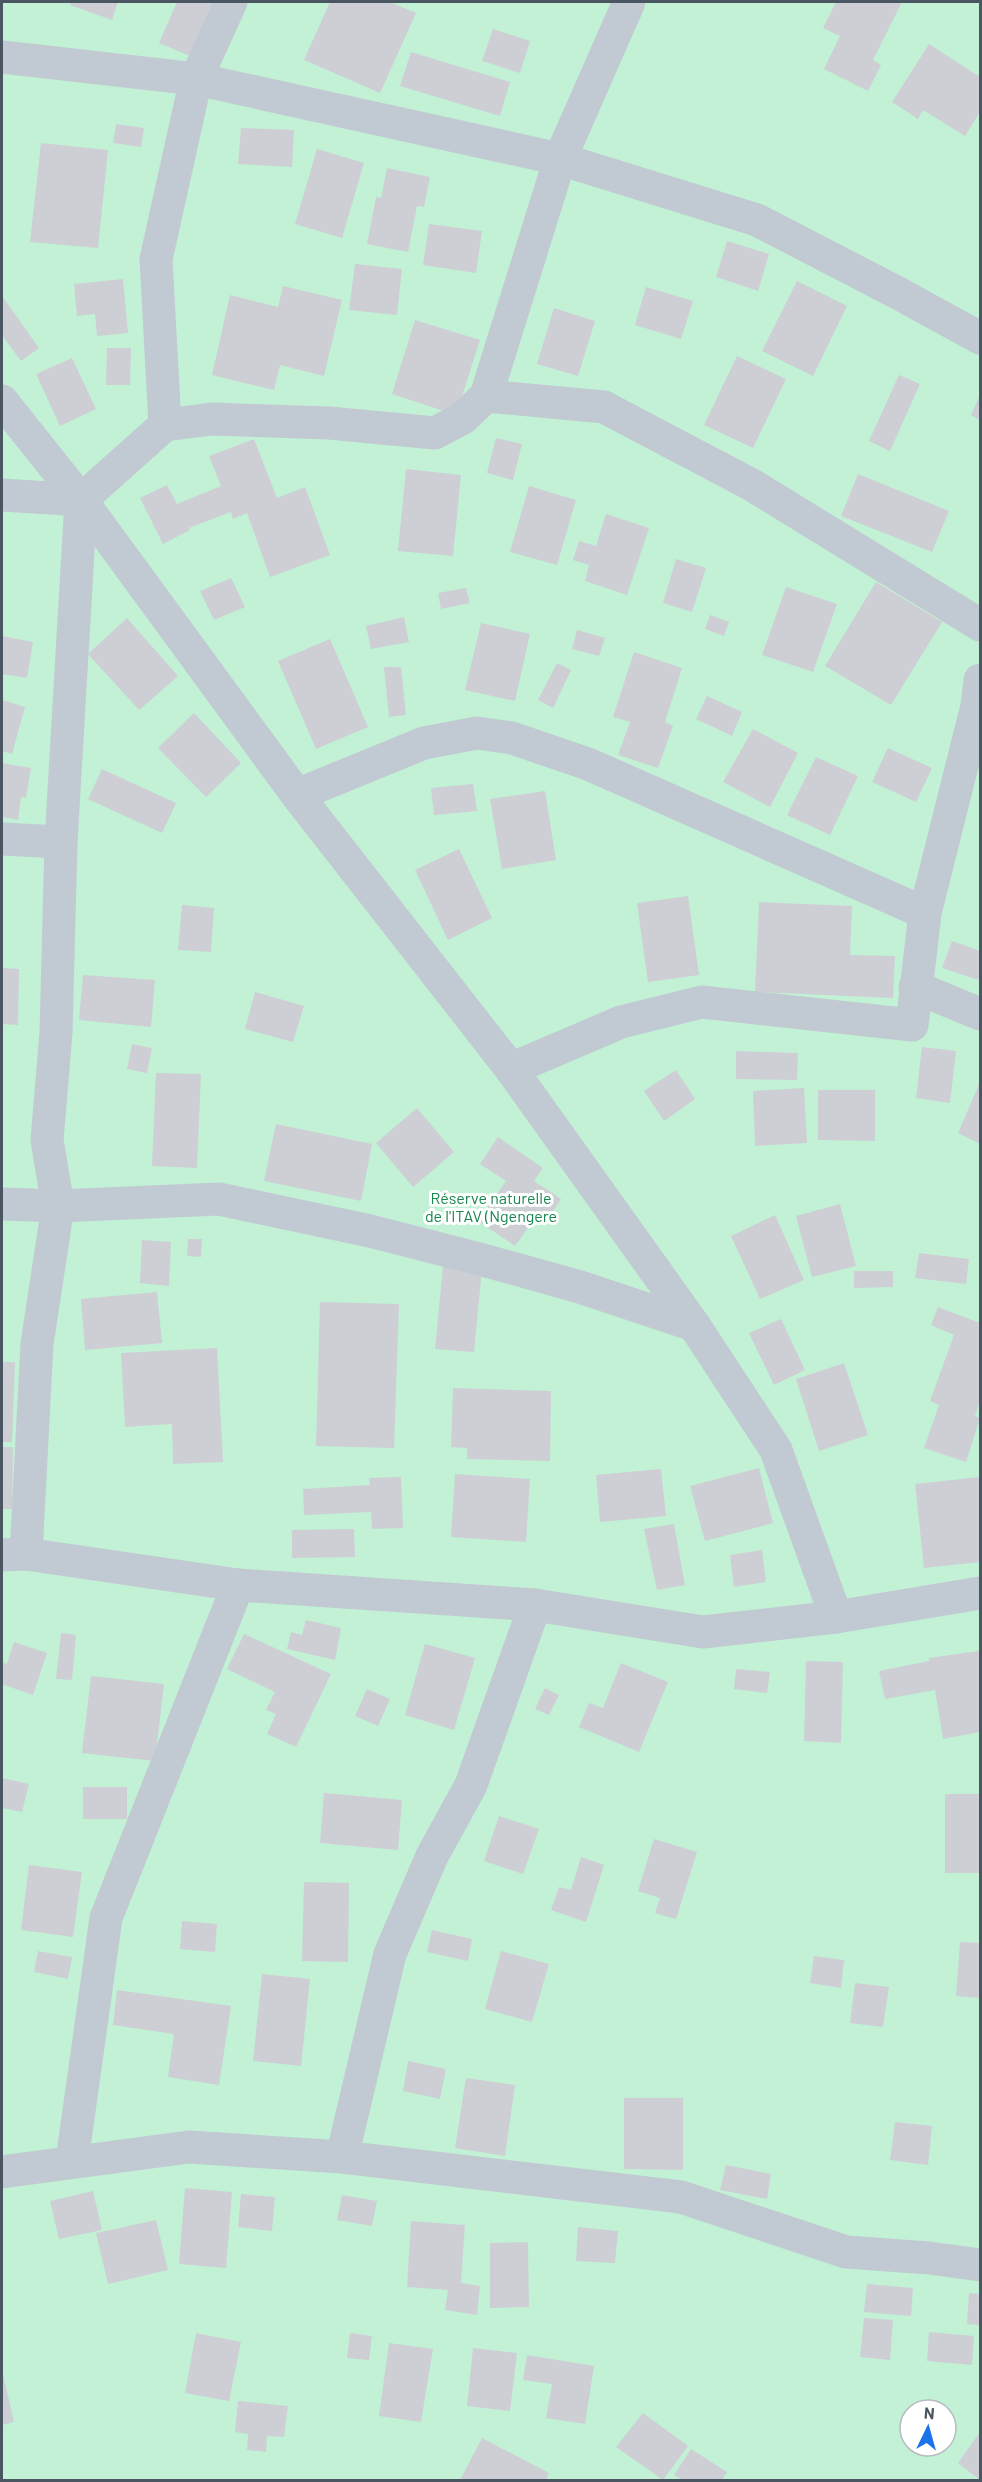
<svg xmlns="http://www.w3.org/2000/svg" width="982" height="2482" font-family="Barlow,sans-serif">
<style>
.green{fill:#c3f1d5;fill-rule:evenodd}
.building{fill:#cdcfd5}
.lines{fill:none;stroke-linecap:round;stroke-linejoin:round}
.minor{stroke:#c1cad2;stroke-width:33}
.labels{text-anchor:middle;dominant-baseline:central;stroke-width:6;stroke-linejoin:round;paint-order:stroke}
.park-label{font-size:16px;fill:#17864f;stroke:#fff}
</style>
<rect width="100%" height="100%" fill="#f5f3f3"/>
<path class="green" d="M 2,2 L 980,2 L 980,2480 L 2,2480 ZM 910,2410 L 946,2410 L 946,2446 L 910,2446 Z"/>
<g class="building">
<polygon points="71,2 118,2 112,20 70,5"/>
<polygon points="177,2 214,2 190,56 159,43"/>
<polygon points="330,2 390,2 416,13 380,93 304,60"/>
<polygon points="836,2 902,2 873,60 881,65 868,91 824,69 840,36 823,28"/>
<polygon points="493,29 530,41 520,73 482,61"/>
<polygon points="929,44 980,77 980,112 965,136 923,110 918,119 892,102"/>
<polygon points="411,52 510,82 500,116 400,86"/>
<polygon points="116,124 144,128 141,147 113,143"/>
<polygon points="241,128 294,130 292,167 238,164"/>
<polygon points="41,143 108,150 98,248 30,242"/>
<polygon points="317,149 364,163 342,238 295,224"/>
<polygon points="387,168 430,177 424,207 417,206 408,252 367,244 376,197 381,198"/>
<polygon points="429,224 482,231 476,273 423,265"/>
<polygon points="727,241 769,254 758,291 716,277"/>
<polygon points="355,264 402,269 397,315 349,310"/>
<polygon points="123,279 128,333 97,336 95,314 77,316 74,284"/>
<polygon points="797,281 847,306 813,376 762,351"/>
<polygon points="283,286 342,300 324,376 280,365 274,390 212,375 230,295 278,307"/>
<polygon points="646,287 693,301 681,339 635,325"/>
<polygon points="2,296 39,348 21,361 2,335"/>
<polygon points="554,308 595,321 578,376 537,364"/>
<polygon points="415,320 480,340 456,415 392,394"/>
<polygon points="107,348 131,348 130,385 106,385"/>
<polygon points="737,356 786,379 753,448 704,425"/>
<polygon points="72,358 96,409 60,426 36,374"/>
<polygon points="899,375 920,384 890,451 869,441"/>
<polygon points="980,395 980,420 971,415"/>
<polygon points="496,438 522,444 513,480 487,473"/>
<polygon points="254,439 277,498 305,487 330,555 270,577 247,513 233,519 231,512 189,528 190,530 163,544 140,498 167,485 177,504 221,486 209,456"/>
<polygon points="406,469 461,475 453,556 398,551"/>
<polygon points="858,474 949,511 932,552 841,516"/>
<polygon points="529,486 576,500 557,565 510,552"/>
<polygon points="606,514 649,528 627,595 585,581 589,565 573,560 579,541 596,546"/>
<polygon points="676,559 706,568 692,612 663,603"/>
<polygon points="231,578 245,607 214,620 200,591"/>
<polygon points="876,582 942,622 891,705 825,666"/>
<polygon points="786,587 837,604 813,672 762,655"/>
<polygon points="466,588 470,603 441,609 438,593"/>
<polygon points="710,615 729,622 724,636 705,629"/>
<polygon points="404,617 409,642 371,649 366,626"/>
<polygon points="127,618 178,676 139,710 88,654"/>
<polygon points="481,623 530,634 515,701 465,690"/>
<polygon points="577,630 605,638 599,656 572,649"/>
<polygon points="2,636 33,642 27,678 2,674"/>
<polygon points="330,639 368,727 316,749 278,661"/>
<polygon points="634,652 682,668 665,722 673,726 658,768 618,755 630,722 613,717"/>
<polygon points="557,663 571,670 553,708 538,700"/>
<polygon points="384,667 401,667 406,715 389,717"/>
<polygon points="707,696 742,712 732,736 696,719"/>
<polygon points="2,700 25,707 12,754 2,751"/>
<polygon points="194,713 241,763 206,797 158,748"/>
<polygon points="753,729 798,753 770,807 723,782"/>
<polygon points="888,748 932,768 916,802 872,782"/>
<polygon points="816,757 858,776 830,835 787,815"/>
<polygon points="2,763 31,768 26,798 21,797 18,820 2,817"/>
<polygon points="102,769 176,803 162,833 88,799"/>
<polygon points="473,784 477,811 434,815 431,788"/>
<polygon points="545,791 556,860 502,869 490,799"/>
<polygon points="459,849 492,918 448,940 415,870"/>
<polygon points="688,896 699,975 648,982 637,903"/>
<polygon points="759,902 852,906 850,955 895,956 893,998 755,992"/>
<polygon points="182,905 214,908 211,952 178,950"/>
<polygon points="952,941 980,951 980,974 978,980 942,968"/>
<polygon points="2,968 19,969 18,1025 2,1024"/>
<polygon points="83,975 155,980 151,1027 79,1020"/>
<polygon points="255,992 304,1006 293,1042 245,1029"/>
<polygon points="132,1044 152,1048 147,1073 127,1069"/>
<polygon points="922,1047 956,1051 950,1103 916,1098"/>
<polygon points="736,1051 798,1053 797,1080 736,1079"/>
<polygon points="676,1070 695,1099 664,1121 644,1091"/>
<polygon points="156,1073 201,1074 197,1168 152,1166"/>
<polygon points="980,1082 980,1144 958,1133"/>
<polygon points="804,1088 807,1143 755,1146 753,1091"/>
<polygon points="818,1090 875,1090 875,1141 818,1140"/>
<polygon points="417,1108 454,1152 413,1187 376,1143"/>
<polygon points="276,1124 372,1144 361,1201 264,1181"/>
<polygon points="498,1137 543,1168 534,1181 561,1199 547,1220 538,1214 515,1246 478,1221 506,1181 480,1164"/>
<polygon points="840,1204 856,1266 812,1277 796,1216"/>
<polygon points="775,1215 804,1280 760,1299 731,1236"/>
<polygon points="188,1239 202,1239 201,1257 187,1256"/>
<polygon points="142,1240 171,1242 169,1286 140,1283"/>
<polygon points="919,1253 969,1259 966,1284 915,1278"/>
<polygon points="443,1266 482,1269 474,1352 435,1349"/>
<polygon points="854,1271 893,1271 893,1287 854,1288"/>
<polygon points="157,1292 162,1343 85,1350 81,1299"/>
<polygon points="320,1302 399,1304 394,1448 316,1446"/>
<polygon points="938,1307 980,1323 980,1400 975,1416 980,1418 966,1462 924,1448 939,1405 930,1401 954,1335 931,1325"/>
<polygon points="781,1319 805,1370 774,1385 749,1333"/>
<polygon points="217,1348 223,1462 173,1464 172,1424 125,1427 121,1353"/>
<polygon points="2,1362 15,1362 12,1442 2,1442"/>
<polygon points="844,1363 868,1435 819,1451 796,1379"/>
<polygon points="453,1388 551,1391 550,1461 467,1459 467,1448 451,1447"/>
<polygon points="2,1447 13,1447 12,1509 2,1509"/>
<polygon points="759,1468 773,1523 705,1541 690,1486"/>
<polygon points="661,1469 666,1516 600,1522 596,1475"/>
<polygon points="455,1474 530,1479 526,1542 451,1537"/>
<polygon points="401,1477 403,1528 372,1529 371,1512 304,1515 303,1489 370,1485 369,1478"/>
<polygon points="980,1477 980,1562 924,1568 915,1484"/>
<polygon points="674,1524 685,1585 657,1590 644,1529"/>
<polygon points="354,1529 355,1557 292,1558 292,1530"/>
<polygon points="762,1550 766,1582 734,1587 730,1555"/>
<polygon points="306,1620 341,1628 335,1660 287,1649 291,1632 302,1635"/>
<polygon points="61,1633 76,1635 72,1680 56,1679"/>
<polygon points="244,1634 331,1674 296,1747 267,1734 276,1714 266,1710 275,1692 227,1669"/>
<polygon points="14,1642 47,1653 33,1695 2,1684 2,1662 7,1664"/>
<polygon points="425,1644 475,1658 454,1730 405,1715"/>
<polygon points="979,1651 980,1732 943,1739 935,1690 885,1699 879,1671 929,1661 929,1658"/>
<polygon points="806,1661 843,1662 841,1743 804,1741"/>
<polygon points="621,1663 668,1682 639,1752 579,1727 589,1703 603,1708"/>
<polygon points="736,1669 770,1672 767,1693 734,1689"/>
<polygon points="91,1676 164,1684 155,1761 82,1753"/>
<polygon points="545,1688 559,1695 549,1715 535,1709"/>
<polygon points="367,1689 390,1699 378,1726 355,1716"/>
<polygon points="2,1778 29,1784 22,1812 2,1808"/>
<rect x="83" y="1787" width="44" height="32"/>
<polygon points="324,1793 402,1800 398,1850 320,1843"/>
<rect x="945" y="1794" width="35" height="79"/>
<polygon points="499,1816 539,1829 523,1874 484,1861"/>
<polygon points="654,1839 697,1852 676,1919 655,1913 660,1898 638,1891"/>
<polygon points="581,1857 604,1865 586,1922 551,1910 559,1887 571,1890"/>
<polygon points="29,1865 82,1872 73,1937 21,1930"/>
<polygon points="304,1882 349,1883 348,1962 302,1961"/>
<polygon points="182,1921 217,1924 215,1952 180,1949"/>
<polygon points="432,1930 472,1939 468,1961 427,1952"/>
<polygon points="960,1942 980,1943 980,1998 956,1996"/>
<polygon points="38,1951 72,1957 68,1979 34,1972"/>
<polygon points="501,1951 549,1964 532,2022 485,2009"/>
<polygon points="814,1956 844,1960 841,1988 810,1983"/>
<polygon points="262,1974 310,1979 301,2066 253,2061"/>
<polygon points="855,1983 889,1987 883,2027 850,2023"/>
<polygon points="117,1990 231,2006 219,2085 168,2077 174,2034 113,2025"/>
<polygon points="408,2061 446,2069 440,2099 403,2091"/>
<polygon points="466,2078 515,2085 505,2156 455,2148"/>
<polygon points="624,2098 683,2098 683,2170 624,2169"/>
<polygon points="895,2122 932,2126 928,2165 890,2160"/>
<polygon points="726,2165 771,2174 767,2199 720,2190"/>
<polygon points="185,2188 232,2192 226,2268 179,2264"/>
<polygon points="93,2191 102,2230 59,2239 50,2201"/>
<polygon points="241,2194 275,2197 272,2231 238,2227"/>
<polygon points="342,2195 377,2201 372,2226 337,2220"/>
<polygon points="156,2220 168,2270 108,2284 96,2233"/>
<polygon points="411,2221 465,2225 461,2283 480,2286 477,2315 445,2310 448,2290 407,2287"/>
<polygon points="578,2227 618,2231 615,2263 576,2261"/>
<polygon points="528,2242 529,2307 490,2308 490,2243"/>
<polygon points="867,2284 913,2288 911,2316 864,2312"/>
<polygon points="969,2293 980,2294 980,2325 967,2324"/>
<polygon points="864,2318 893,2320 890,2360 860,2357"/>
<polygon points="929,2332 974,2336 972,2365 927,2361"/>
<polygon points="196,2333 241,2342 229,2401 185,2393"/>
<polygon points="350,2333 372,2336 369,2360 347,2358"/>
<polygon points="389,2343 433,2349 421,2422 379,2416"/>
<polygon points="473,2348 517,2353 510,2411 467,2406"/>
<polygon points="527,2355 594,2366 585,2424 546,2418 552,2384 523,2380"/>
<polygon points="2,2370 14,2422 2,2425"/>
<polygon points="238,2401 288,2406 284,2437 267,2436 266,2452 247,2450 248,2434 235,2432"/>
<polygon points="643,2413 688,2446 663,2480 616,2447"/>
<polygon points="980,2432 980,2480 958,2463"/>
<polygon points="482,2438 549,2473 546,2480 460,2480"/>
<polygon points="691,2449 727,2472 722,2480 683,2480 674,2475"/>
</g>
<g class="lines">
<g class="minor">
<polyline points="2,57 196,79 560,159 757,220 896,292 980,338"/>
<polyline points="486,396 604,407 752,485 980,625"/>
<polyline points="2,401 81,500 297,795 511,1069 694,1325 776,1450 836,1617"/>
<polyline points="165,425 156,259 196,79 231,2"/>
<polyline points="2,495 81,500 165,425 212,419 329,423 435,433 463,418 486,396 560,159 629,2"/>
<polyline points="297,795 424,743 477,733 512,738 588,764 925,913"/>
<polyline points="2,839 61,842"/>
<polyline points="915,987 980,1014"/>
<polyline points="511,1069 621,1022 702,1002 912,1025 925,913 977,706 980,680"/>
<polyline points="2,1204 58,1206 219,1199 370,1231 483,1260 580,1287 694,1325"/>
<polyline points="26,1554 37,1344 58,1206 47,1140 56,1033 61,842 81,500"/>
<polyline points="2,1555 26,1554 238,1585 535,1605 703,1632 836,1617 980,1593"/>
<polyline points="342,2157 390,1954 432,1856 471,1785 535,1605"/>
<polyline points="72,2161 106,1918 238,1585"/>
<polyline points="2,2172 189,2147 342,2157 681,2197 846,2252 929,2258 980,2265"/>
</g>
</g>
<g class="labels">
<g class="park-label">
<text x="491" y="1197">Réserve naturelle<tspan x="491" dy="18">de l'ITAV (Ngengere</tspan></text>
</g>
</g>
<rect width="982" height="2482" fill="none" stroke="#4a5661" stroke-width="6"/>
<g transform="translate(928 2428) rotate(5)"><circle r="28" fill="#ffffff" stroke="#b7bbc0" stroke-width="1.5"/>
<path d="M0-4.5L10 22L0 15L-10 22Z" fill="#1a73e8"/>
<text y="-9" font-size="16" font-weight="bold" text-anchor="middle" fill="#4a5661">N</text>
</g>
</svg>
